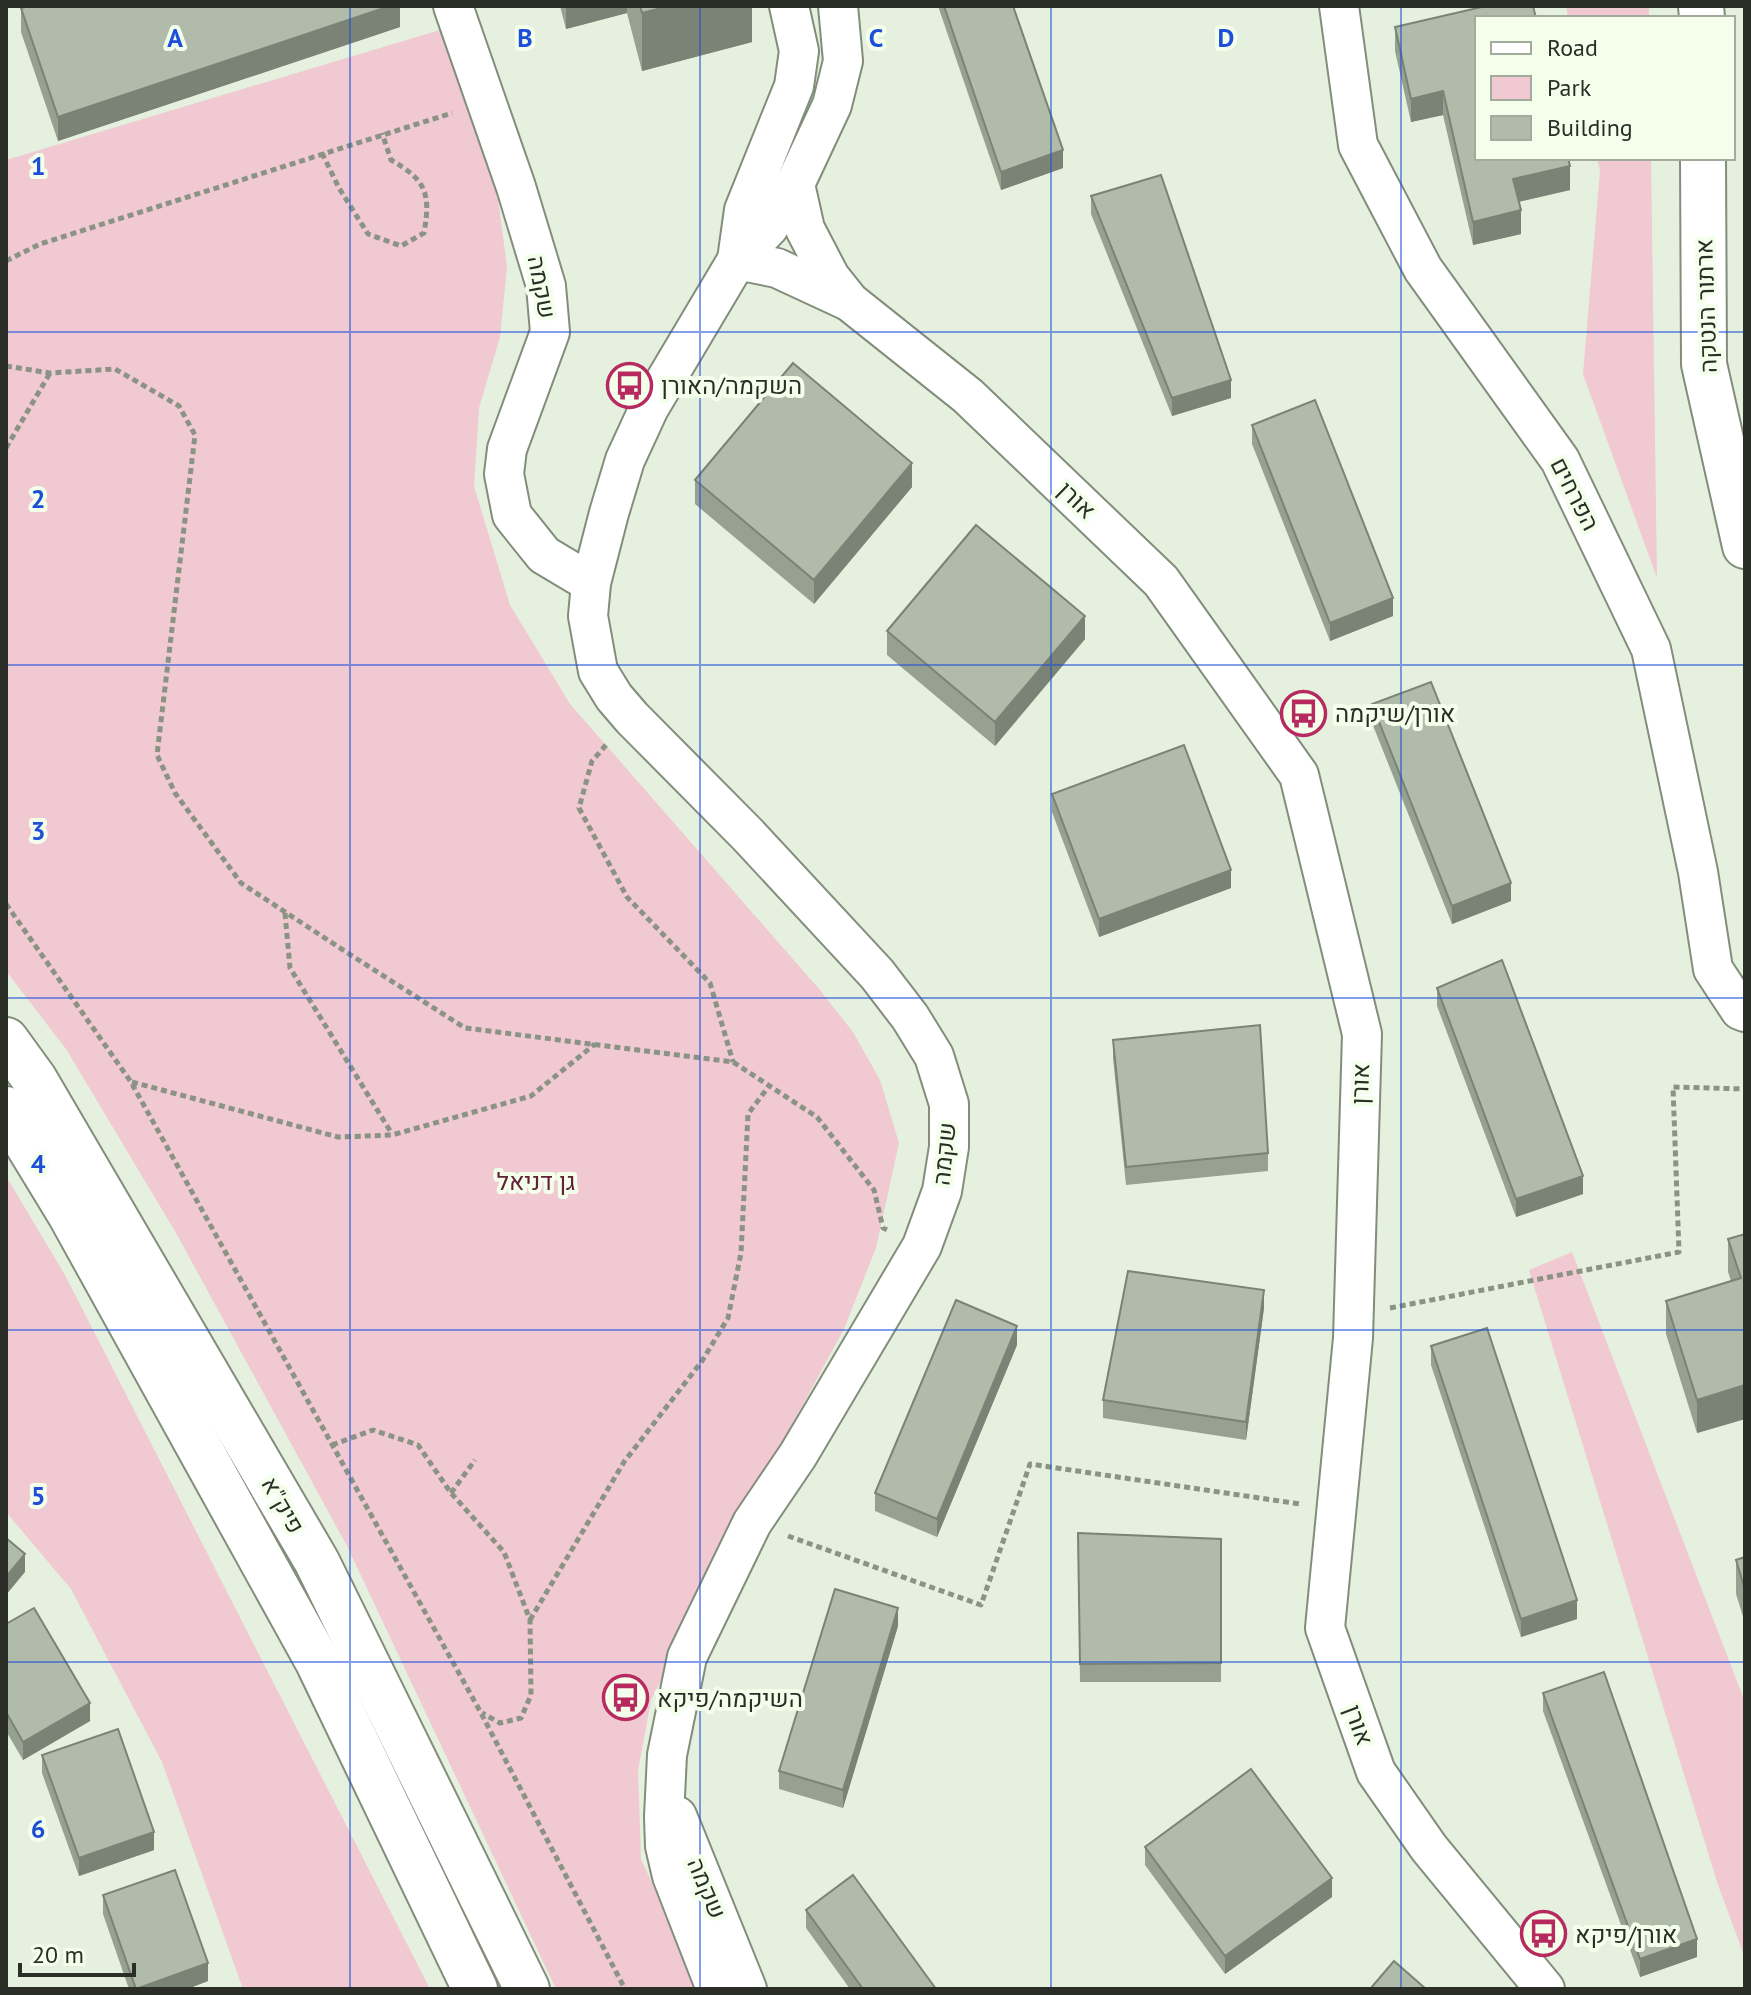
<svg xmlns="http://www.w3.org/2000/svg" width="1751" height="1995" font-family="'PT Sans',Heebo,sans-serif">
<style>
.green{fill:#f0c9d2}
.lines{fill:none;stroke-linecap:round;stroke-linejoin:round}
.street-casing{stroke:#828d7b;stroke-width:42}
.secondary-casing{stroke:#828d7b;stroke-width:48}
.path{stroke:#8b9385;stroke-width:5;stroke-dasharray:6 4;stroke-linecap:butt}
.street{stroke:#fff;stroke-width:38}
.secondary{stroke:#fff;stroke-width:44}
.wall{fill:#97a191}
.shaded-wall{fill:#7b8376}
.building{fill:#b0bba9;stroke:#7b8376;stroke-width:2}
.grid{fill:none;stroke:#1d4ed8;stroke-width:2;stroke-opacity:0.55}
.labels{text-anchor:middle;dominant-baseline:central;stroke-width:8;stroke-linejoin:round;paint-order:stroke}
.street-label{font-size:24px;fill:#2a2e27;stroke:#f3ffeb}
.poi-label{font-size:24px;fill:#2a2e27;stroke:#f3ffeb;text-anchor:start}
.park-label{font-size:24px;fill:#632137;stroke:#f3ffeb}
.grid-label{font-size:26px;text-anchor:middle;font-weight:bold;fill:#1d4ed8;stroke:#f3ffeb;stroke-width:8;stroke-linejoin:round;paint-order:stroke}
</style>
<rect width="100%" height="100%" fill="#e5f1de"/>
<g class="green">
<polygon points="1566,6 1649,6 1649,18 1568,18"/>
<polygon points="450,27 494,168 507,267 500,337 479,408 474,486 510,605 570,704 820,990 853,1032 880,1080 899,1143 876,1248 844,1329 777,1452 651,1700 638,1771 641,1859 701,1989 556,1989 347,1546 176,1233 66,1049 6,971 6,160"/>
<polygon points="1597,158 1651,158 1657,578 1583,374 1600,170"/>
<polygon points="6,1176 65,1275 430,1989 243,1989 162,1762 71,1589 6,1512"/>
<polygon points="1572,1252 1745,1702 1745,1958 1718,1885 1529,1270"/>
</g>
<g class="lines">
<defs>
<g id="street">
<polyline points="453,6 516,187 546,286 550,332 507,449 504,474 512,515 544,555 591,583"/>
<polyline points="1339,6 1358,145 1423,269 1560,460 1651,649 1698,872 1713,969 1740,1010 1745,1012"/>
<polyline points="795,184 805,229 830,277 850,302 968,396 1161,581 1299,775 1362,1034 1353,1338 1325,1628 1376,1772 1429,1848 1545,1989"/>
<polyline points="737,260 744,210 794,86 799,51 789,6"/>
<polyline points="737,260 777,268 846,300"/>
<polyline points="677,1816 747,1989"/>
<polyline points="716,1989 672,1876 665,1846 664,1817 667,1755 687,1657 752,1523 798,1455 922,1246 942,1191 949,1147 949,1104 934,1056 910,1017 877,974 748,835 632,718 614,697 598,671 588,616 591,583 609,513 625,460 649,408 737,260 769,227 795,184 832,105 843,61 838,6"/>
</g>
<g id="secondary">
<polyline points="1701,6 1702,18"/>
<polyline points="1703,158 1704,364 1745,546"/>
<polyline points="6,1040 35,1080 317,1562 527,1989"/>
<polyline points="6,1109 70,1214 318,1662 475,1989"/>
</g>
</defs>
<use href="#street" class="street-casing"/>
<use href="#secondary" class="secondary-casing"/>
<g class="path">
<path d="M 322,153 L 339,188 L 368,234 L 401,246 L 424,233 C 431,193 426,180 391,160 L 382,133"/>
<polyline points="6,261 40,244 452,113"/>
<polyline points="6,366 50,373 115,369 179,406 195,435 157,755 175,793 241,883 343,950 465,1028 733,1062 817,1117 874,1190 883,1228 888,1230"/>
<polyline points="6,448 50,373"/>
<polyline points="606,745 592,761 579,808 627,897 710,983 733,1062"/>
<polyline points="6,904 131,1082 481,1713 625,1989"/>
<polyline points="285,913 290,968 392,1134"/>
<polyline points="132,1082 338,1137 392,1135 531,1096 595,1044"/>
<polyline points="1390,1308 1679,1252 1673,1087 1745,1089"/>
<polyline points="332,1445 373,1430 418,1445 451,1493 504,1552 530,1620 531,1695 521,1718 500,1723 482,1713"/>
<polyline points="451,1493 475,1460"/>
<polyline points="788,1536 981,1605 1030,1464 1300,1504"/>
<polyline points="530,1620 624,1462 702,1361 728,1318 741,1253 748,1114 769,1086"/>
</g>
<use href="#street" class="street"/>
<use href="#secondary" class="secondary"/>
</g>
<g class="wall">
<polygon points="400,6 400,27 58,141 21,32 21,8"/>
<polygon points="560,6 752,6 752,42 642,71 627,13 566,29"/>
<polygon points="938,6 1013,6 1063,168 1001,190"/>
<polygon points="1395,27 1570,190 1519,202 1521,234 1473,245 1443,115 1411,122 1395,51"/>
<polygon points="1091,196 1231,398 1172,416 1091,214"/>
<polygon points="1252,425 1393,616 1330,641 1252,444"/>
<polygon points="695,480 912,487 814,604 695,504"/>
<polygon points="887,631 1085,639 995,746 887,655"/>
<polygon points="1372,704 1511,901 1452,924 1372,723"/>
<polygon points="1052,794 1231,888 1099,937 1052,812"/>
<polygon points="1437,988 1583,1194 1516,1217 1437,1006"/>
<polygon points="1113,1040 1268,1153 1268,1171 1126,1185 1113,1058"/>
<polygon points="1745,1234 1745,1419 1697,1433 1666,1334 1666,1301 1731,1281 1728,1272 1728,1239"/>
<polygon points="1264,1308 1246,1440 1103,1418 1103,1400"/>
<polygon points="1017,1345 937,1537 875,1511 875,1493"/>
<polygon points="1431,1346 1577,1619 1521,1637 1431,1365"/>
<polygon points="1078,1533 1221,1539 1221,1682 1080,1682"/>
<polygon points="1745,1557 1745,1623 1736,1594 1736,1560"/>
<polygon points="6,1624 90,1721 23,1760 6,1731"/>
<polygon points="898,1626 843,1808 779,1789 779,1771"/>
<polygon points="1543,1693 1697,1957 1640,1977 1543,1711"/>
<polygon points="42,1755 154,1850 79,1876 42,1773"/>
<polygon points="1145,1847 1332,1897 1225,1974 1145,1865"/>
<polygon points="103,1895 208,1981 187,1989 129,1989 103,1914"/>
<polygon points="806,1910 936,1989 850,1989 806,1928"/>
</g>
<g class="shaded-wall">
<polygon points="390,6 400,6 400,27 58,141 58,117"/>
<polygon points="566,6 627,6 627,13 566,29"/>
<polygon points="669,6 752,6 752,42 642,71 642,13"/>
<polygon points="1443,91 1443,115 1411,122 1411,99"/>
<polygon points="1063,150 1063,168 1001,190 1001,172"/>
<polygon points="1570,166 1570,190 1513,203 1513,179"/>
<polygon points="1521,210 1521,234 1473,245 1473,222"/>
<polygon points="1231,380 1231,398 1172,416 1172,398"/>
<polygon points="912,463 912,487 814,604 814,580"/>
<polygon points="1393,598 1393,616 1330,641 1330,623"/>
<polygon points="1085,616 1085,639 995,746 995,722"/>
<polygon points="1231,870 1231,888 1099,937 1099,919"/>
<polygon points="1511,883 1511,901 1452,924 1452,906"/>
<polygon points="1583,1176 1583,1194 1516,1217 1516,1199"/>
<polygon points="1264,1290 1264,1308 1246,1440 1246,1422"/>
<polygon points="1017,1326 1017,1345 937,1537 937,1519"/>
<polygon points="1745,1385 1745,1419 1697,1433 1697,1400"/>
<polygon points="25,1554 25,1572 6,1595 6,1577"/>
<polygon points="1577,1600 1577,1619 1521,1637 1521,1619"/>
<polygon points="898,1608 898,1626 843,1808 843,1790"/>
<polygon points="90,1703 90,1721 23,1760 23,1742"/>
<polygon points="154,1832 154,1850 79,1876 79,1858"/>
<polygon points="1332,1878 1332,1897 1225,1974 1225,1956"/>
<polygon points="1697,1939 1697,1957 1640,1977 1640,1959"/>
<polygon points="208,1963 208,1981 187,1989 136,1989"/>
</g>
<g class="building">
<polygon points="29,6 390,6 58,117 21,8"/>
<polygon points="640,6 669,6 642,13"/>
<polygon points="944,6 1013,6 1063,150 1001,172"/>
<polygon points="1486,6 1533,6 1536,18 1477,18 1477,158 1568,158 1570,166 1513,179 1521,210 1473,222 1443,91 1411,99 1395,27"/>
<polygon points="1161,175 1231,380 1172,398 1091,196"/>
<polygon points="793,363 912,463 814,580 695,480"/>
<polygon points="1315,400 1393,598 1330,623 1252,425"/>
<polygon points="976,525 1085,616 995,722 887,631"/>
<polygon points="1431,682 1511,883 1452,906 1372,704"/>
<polygon points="1184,745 1231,870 1099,919 1052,794"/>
<polygon points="1502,960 1583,1176 1516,1199 1437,988"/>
<polygon points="1260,1025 1268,1153 1126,1167 1113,1040"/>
<polygon points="1745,1234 1745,1385 1697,1400 1666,1301 1741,1278 1728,1239"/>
<polygon points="1128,1271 1264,1290 1246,1422 1103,1400"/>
<polygon points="956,1300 1017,1326 937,1519 875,1493"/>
<polygon points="1487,1328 1577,1600 1521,1619 1431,1346"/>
<polygon points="1078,1533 1221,1539 1221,1663 1080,1664"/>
<polygon points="6,1538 25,1554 6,1577"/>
<polygon points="1745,1557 1745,1590 1736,1560"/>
<polygon points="835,1589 898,1608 843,1790 779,1771"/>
<polygon points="34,1608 90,1703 23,1742 6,1712 6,1624"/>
<polygon points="1604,1672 1697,1939 1640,1959 1543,1693"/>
<polygon points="118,1729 154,1832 79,1858 42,1755"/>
<polygon points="1251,1769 1332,1878 1225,1956 1145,1847"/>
<polygon points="175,1870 208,1963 136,1989 103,1895"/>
<polygon points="853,1875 936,1989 863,1989 806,1910"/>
<polygon points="1394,1961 1426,1989 1370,1989"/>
</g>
<path class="grid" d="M 350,6 L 350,1989M 700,6 L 700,1989M 1051,6 L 1051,1989M 1401,6 L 1401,1989M 6,332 L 1745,332M 6,665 L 1745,665M 6,998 L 1745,998M 6,1330 L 1745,1330M 6,1662 L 1745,1662"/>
<defs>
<symbol id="bus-ring" viewBox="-11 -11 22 22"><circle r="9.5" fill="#f3ffeb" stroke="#b62a60" stroke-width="1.5"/><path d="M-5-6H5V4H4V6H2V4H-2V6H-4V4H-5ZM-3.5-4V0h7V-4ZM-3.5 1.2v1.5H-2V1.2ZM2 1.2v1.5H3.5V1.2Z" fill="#b62a60"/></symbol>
</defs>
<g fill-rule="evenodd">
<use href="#bus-ring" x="604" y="360" width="51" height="51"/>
<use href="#bus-ring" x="1278" y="688" width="51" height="51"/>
<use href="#bus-ring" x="600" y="1672" width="51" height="51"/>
<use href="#bus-ring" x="1518" y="1908" width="51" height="51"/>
</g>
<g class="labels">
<g class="street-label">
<text transform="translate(542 287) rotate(79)">שקמה</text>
<text transform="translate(1706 306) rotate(-92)">ארתור הנטקה</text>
<text transform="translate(1575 494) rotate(63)">הפרחים</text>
<text transform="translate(1077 500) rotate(44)">אורן</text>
<text transform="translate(1360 1084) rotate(-88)">אורן</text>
<text transform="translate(944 1154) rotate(-84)">שקמה</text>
<text transform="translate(283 1505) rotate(60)">פיק"א</text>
<text transform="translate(1359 1725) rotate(70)">אורן</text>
<text transform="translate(707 1888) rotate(67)">שקמה</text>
</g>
<g class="poi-label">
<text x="661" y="385">השקמה/האורן</text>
<text x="1335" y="713">אורן/שיקמה</text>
<text x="657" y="1698">השיקמה/פיקא</text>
<text x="1575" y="1934">אורן/פיקא</text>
</g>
<g class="park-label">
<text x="536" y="1181">גן דניאל</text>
</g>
</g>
<g class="grid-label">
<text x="175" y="47">A</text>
<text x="525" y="47">B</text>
<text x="876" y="47">C</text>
<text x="1226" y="47">D</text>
<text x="38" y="175">1</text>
<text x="38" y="508">2</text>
<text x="38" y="840">3</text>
<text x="38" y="1173">4</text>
<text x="38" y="1505">5</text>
<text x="38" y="1838">6</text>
</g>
<rect width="1751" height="1995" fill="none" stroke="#2a2e27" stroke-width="16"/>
<rect x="1475" y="16" width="260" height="144" fill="#f3ffeb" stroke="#a3ab9d" stroke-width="2"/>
<rect x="1491" y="42" width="40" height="12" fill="#ffffff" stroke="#a3ab9d" stroke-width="2"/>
<text x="1547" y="56" font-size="24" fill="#2a2e27">Road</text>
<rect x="1491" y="76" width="40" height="24" fill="#f0c9d2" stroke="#a3ab9d" stroke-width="2"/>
<text x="1547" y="96" font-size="24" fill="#2a2e27">Park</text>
<rect x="1491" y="116" width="40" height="24" fill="#b0bba9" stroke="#a3ab9d" stroke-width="2"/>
<text x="1547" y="136" font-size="24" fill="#2a2e27">Building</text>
<path d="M20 1963v12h114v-12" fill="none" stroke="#2a2e27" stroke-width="4"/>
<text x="32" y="1963" font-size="24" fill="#2a2e27" stroke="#f3ffeb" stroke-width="6" paint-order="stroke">20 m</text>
</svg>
